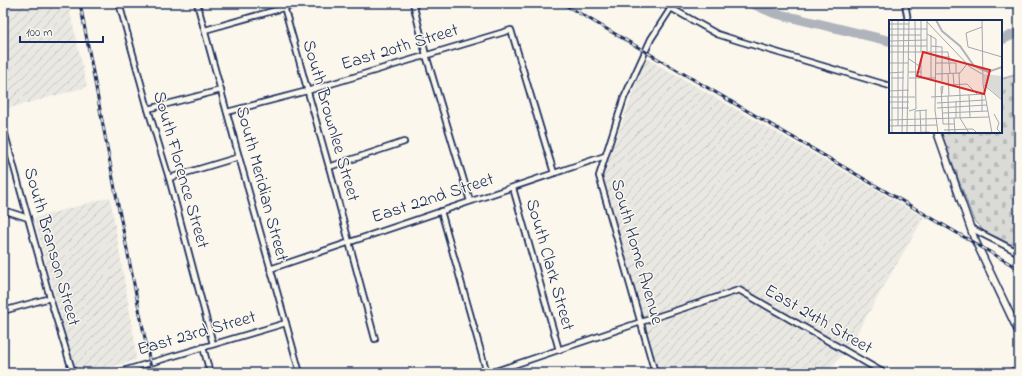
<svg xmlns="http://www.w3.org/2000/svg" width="1022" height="376" font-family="'Indie Flower',sans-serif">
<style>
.industrial{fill:url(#industrial-furrows)}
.cemetery{fill:url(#cemetery-stones);stroke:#7a849a}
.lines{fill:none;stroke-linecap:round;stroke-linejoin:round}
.river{stroke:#afb3bb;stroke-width:10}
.minor-casing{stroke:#1b2f5e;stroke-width:8}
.tertiary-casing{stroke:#1b2f5e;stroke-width:9}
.minor{stroke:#fbf7ec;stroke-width:4.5}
.tertiary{stroke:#fbf7ec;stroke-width:6}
.rail-casing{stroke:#1b2f5e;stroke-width:3}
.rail{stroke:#fbf7ec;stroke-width:1.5;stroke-dasharray:4.5;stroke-linecap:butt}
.labels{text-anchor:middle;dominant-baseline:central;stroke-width:3;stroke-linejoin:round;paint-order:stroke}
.street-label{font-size:18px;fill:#1b2f5e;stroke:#fbf7ec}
.inset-river{fill:none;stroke:#afb3bb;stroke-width:2}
.inset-road{fill:none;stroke:#a1a7b3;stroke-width:1}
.view{fill:#d62828;fill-opacity:0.15;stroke:#d62828;stroke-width:2}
.inset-edge{fill:none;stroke:#1b2f5e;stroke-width:2}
</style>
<defs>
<pattern id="industrial-furrows" width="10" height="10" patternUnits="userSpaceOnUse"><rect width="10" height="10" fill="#eae8e2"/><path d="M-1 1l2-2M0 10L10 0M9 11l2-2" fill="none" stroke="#c8c7c4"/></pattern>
<pattern id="cemetery-stones" width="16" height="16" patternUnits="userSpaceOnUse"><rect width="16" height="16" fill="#dadad7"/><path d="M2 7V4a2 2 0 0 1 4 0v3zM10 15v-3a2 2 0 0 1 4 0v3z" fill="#babbbb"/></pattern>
</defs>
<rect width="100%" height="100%" fill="#fbf7ec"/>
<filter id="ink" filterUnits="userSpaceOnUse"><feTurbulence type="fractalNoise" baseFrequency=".025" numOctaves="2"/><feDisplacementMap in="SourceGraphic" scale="8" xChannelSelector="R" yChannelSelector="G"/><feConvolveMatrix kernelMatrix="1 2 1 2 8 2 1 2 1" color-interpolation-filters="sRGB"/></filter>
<g filter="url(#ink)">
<g class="industrial">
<polygon points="3,3 68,3 87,87 6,109 3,99"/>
<polygon points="646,58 924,217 847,350 826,373 657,373 603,174"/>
<polygon points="110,197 134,336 136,360 90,373 76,373 34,218"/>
</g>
<polygon class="cemetery" points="1019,74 1019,249 999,238 985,232 974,221 941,132 1001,132 1001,79"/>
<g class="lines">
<g class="river">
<polyline points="751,3 774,13 890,41"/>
<polyline points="1001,40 1019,32"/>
</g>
<defs>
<g id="minor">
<polyline points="119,3 148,109 169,178 213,344"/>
<polyline points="197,3 239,157 300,373"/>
<polyline points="283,3 329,167 375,339"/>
<polyline points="413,3 426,55 470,201"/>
<polyline points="662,3 717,34 739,41 890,86"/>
<polyline points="905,3 908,21"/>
<polyline points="205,30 301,3"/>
<polyline points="148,109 221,90"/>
<polyline points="227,112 307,91 511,30 554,173"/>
<polyline points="3,127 50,298 73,373"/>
<polyline points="329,167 404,142"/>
<polyline points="169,178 239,157"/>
<polyline points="513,188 559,350"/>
<polyline points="3,210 28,218"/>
<polyline points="441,211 487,373"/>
<path d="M 971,228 C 987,237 1003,244 1019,253"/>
<polyline points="270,269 605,156"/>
<polyline points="3,311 50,298"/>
<polyline points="203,347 210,373"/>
<polyline points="116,373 286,323"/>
<polyline points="490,373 641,322 739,290 884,373"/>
<polyline points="655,373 599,176 624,98 651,39 671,8"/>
<polyline points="1008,373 1019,369"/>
</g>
<polyline id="tertiary" points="937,132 974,238 1019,333"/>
</defs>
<use href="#minor" class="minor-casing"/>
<use href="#tertiary" class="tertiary-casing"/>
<use href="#minor" class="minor"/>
<use href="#tertiary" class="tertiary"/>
<defs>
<g id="rail">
<polyline points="80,3 118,205 152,373"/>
<polyline points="562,3 1019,269"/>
</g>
</defs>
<use href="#rail" class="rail-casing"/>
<use href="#rail" class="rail"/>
</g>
</g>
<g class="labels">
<g class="street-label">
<text transform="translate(400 48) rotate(-17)">East 20th Street</text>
<text transform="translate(330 121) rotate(74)">South Brownlee Street</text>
<text transform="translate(180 170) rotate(74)">South Florence Street</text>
<text transform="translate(261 184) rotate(75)">South Meridian Street</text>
<text transform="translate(433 199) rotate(-18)">East 22nd Street</text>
<text transform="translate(51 247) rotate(74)">South Branson Street</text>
<text transform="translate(636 252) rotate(74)">South Home Avenue</text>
<text transform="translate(549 265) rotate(74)">South Clark Street</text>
<text transform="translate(818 320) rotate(30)">East 24th Street</text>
<text transform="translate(197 334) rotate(-16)">East 23rd Street</text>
</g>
</g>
<g transform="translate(889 20)">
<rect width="113" height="113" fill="#fbf7ec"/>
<path d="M 94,54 L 113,56 L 113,79 L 95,64 Z" fill="#dadad7"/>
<path class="inset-river" d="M 47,0 L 53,11 L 71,26 L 85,46 L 99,52 L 113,47"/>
<path class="inset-road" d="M 93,0 L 94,64 L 103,113M 38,2 L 81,47 L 93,54M 0,4 L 20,4M 93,7 L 77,13 L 79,27 L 113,37M 0,9 L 38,9M 38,14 L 47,19 L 46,90 L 49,113M 1,15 L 32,15M 1,21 L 38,20M 1,26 L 38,26M 42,26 L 53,27 L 53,61M 1,32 L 59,32 L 61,53M 32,32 L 32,0M 38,32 L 38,0M 42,32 L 42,58M 42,32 L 42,15M 47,37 L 61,37M 20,39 L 32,47M 32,39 L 32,58M 0,43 L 19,43M 47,43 L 67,43 L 67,53M 78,44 L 70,54 L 71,76 L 71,98 L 80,113M 19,52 L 32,52M 0,53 L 15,52M 59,53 L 60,76M 64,53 L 65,65M 47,54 L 71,53M 2,58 L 15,58M 20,58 L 47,58M 60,65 L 78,64 L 88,74M 95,65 L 113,80M 0,71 L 20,70M 53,74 L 54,66 L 52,67 L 54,104 L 65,104M 93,74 L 93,91M 80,75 L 81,98M 59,76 L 60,113M 0,77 L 26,77M 42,77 L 96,74M 67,81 L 67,98M 0,82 L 20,82M 48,83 L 96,80M 2,88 L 20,88M 48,88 L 98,85M 31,90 L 32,113M 37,90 L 37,113M 20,91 L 27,89 L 26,0M 54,93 L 99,91M 105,94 L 110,103 L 108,109 L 112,113M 65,98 L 66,113M 0,100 L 100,97M 0,106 L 48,105M 9,106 L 9,0M 55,110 L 84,109 L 88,113M 3,113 L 3,0M 13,113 L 15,0M 13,113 L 40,112M 18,113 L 20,0M 26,113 L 26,91 L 38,90"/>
<path class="view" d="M 34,32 L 101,50 L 95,74 L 28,56 Z"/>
<rect width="113" height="113" class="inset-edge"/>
</g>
<rect width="1022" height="376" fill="none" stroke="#fbf7ec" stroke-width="16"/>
<rect x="8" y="8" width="1006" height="360" fill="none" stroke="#1b2f5e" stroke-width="1.5" filter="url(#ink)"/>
<path d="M20 36v6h83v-6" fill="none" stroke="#1b2f5e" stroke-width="2"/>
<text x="26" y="36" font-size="12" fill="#1b2f5e" stroke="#fbf7ec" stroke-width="3" paint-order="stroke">100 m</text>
</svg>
